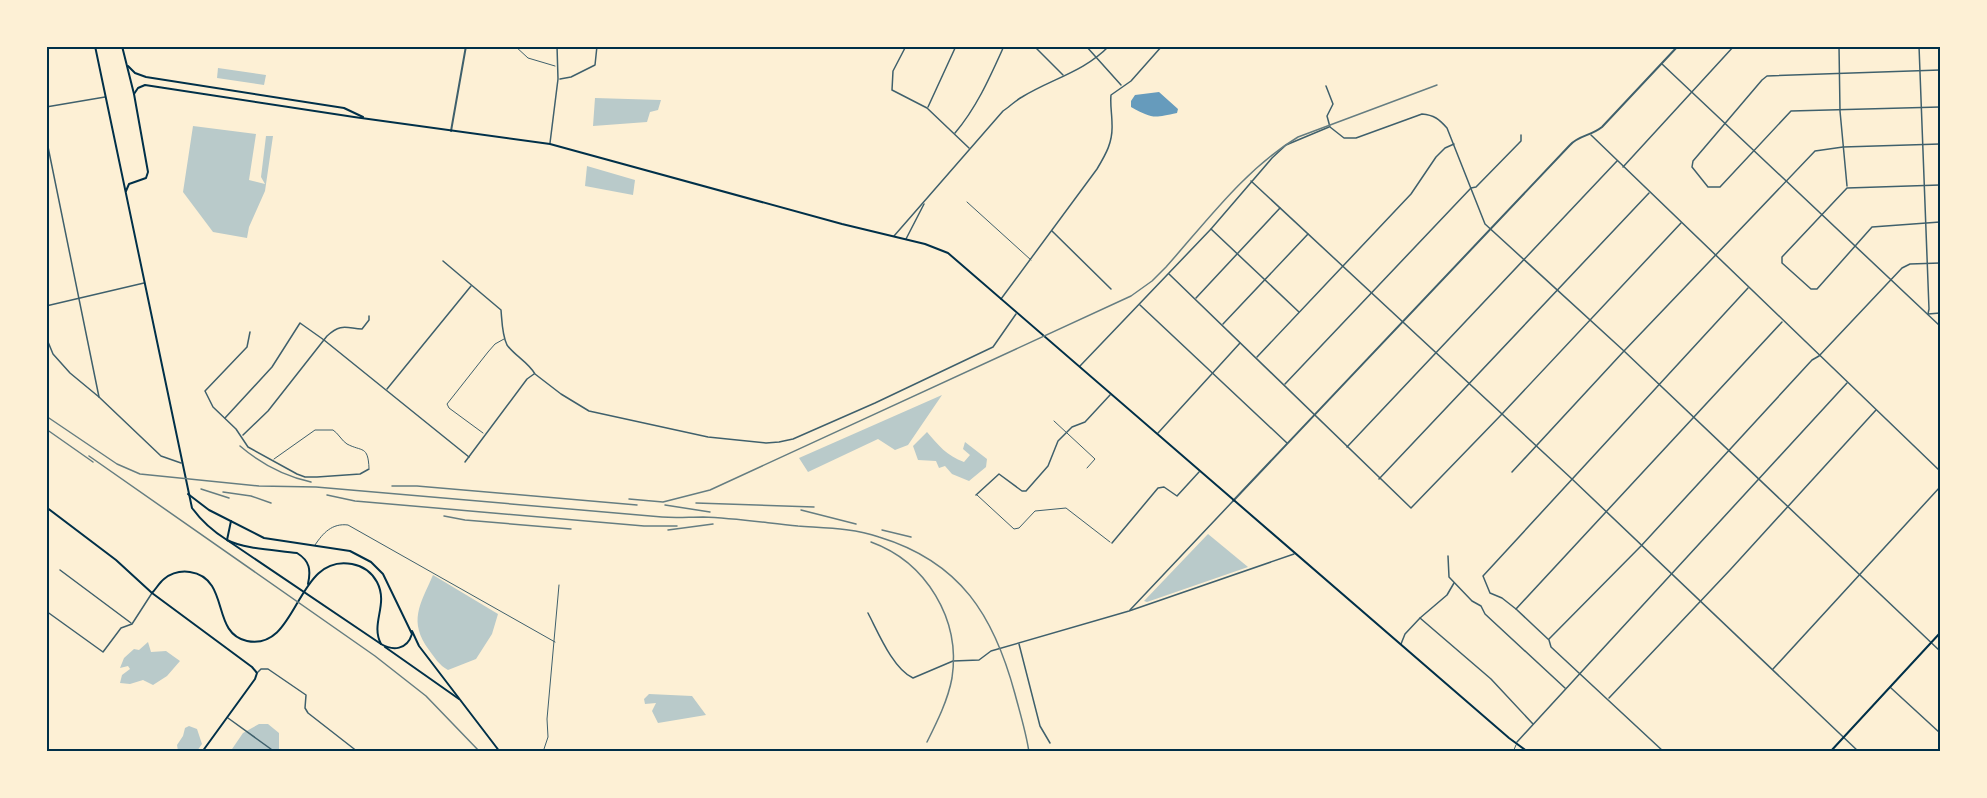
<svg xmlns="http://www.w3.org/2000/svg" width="1987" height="798" font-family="'Nunito Sans',sans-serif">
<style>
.green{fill:#b9caca}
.water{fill:#669bbc}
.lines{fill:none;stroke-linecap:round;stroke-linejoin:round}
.service{stroke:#3f606c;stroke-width:1}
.minor{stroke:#3f606c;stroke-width:1.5}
.tertiary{stroke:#3f606c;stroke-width:2}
.secondary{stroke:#003049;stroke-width:2}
.primary{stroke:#003049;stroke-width:2}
.rail{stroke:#657d81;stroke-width:1.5}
.neatline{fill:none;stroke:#003049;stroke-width:2}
</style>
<rect width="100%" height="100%" fill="#fdf0d5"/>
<g class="green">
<polygon points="218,68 266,75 264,85 217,78"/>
<polygon points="595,98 661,100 658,110 650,112 647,122 593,126"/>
<polygon points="193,126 256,134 249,180 265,184 261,177 266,136 273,136 265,191 249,227 247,238 213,232 183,192"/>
<polygon points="587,166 635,180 633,195 585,186"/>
<polygon points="942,395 908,445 895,450 878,439 808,472 799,458"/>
<path d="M 927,432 C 938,445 947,456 964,462 L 970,455 L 963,449 L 965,442 L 987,459 L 986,467 L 969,481 L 952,474 L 945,466 L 939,468 L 936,461 L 918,460 L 913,446 Z"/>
<polygon points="1208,534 1248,567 1147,602 1144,601"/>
<path d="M 433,575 L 498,614 L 492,634 L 476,659 L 448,670 C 439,665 435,658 429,650 C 408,621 420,605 433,575 Z"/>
<polygon points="148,642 151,652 166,651 180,661 167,676 153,685 143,680 130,684 120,683 122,675 130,669 128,666 120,668 124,658 134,649 139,650"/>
<polygon points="649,694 692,696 706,715 658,723 652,711 656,703 645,704 644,699"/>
<polygon points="259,724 268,724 279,733 279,749 281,751 230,752 243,733"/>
<polygon points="189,726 197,729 202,744 197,751 178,751 177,745 183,736 185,728"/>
</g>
<path class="water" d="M 1159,92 L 1178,109 L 1177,113 C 1153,118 1153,119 1131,107 L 1131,101 L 1135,95 Z"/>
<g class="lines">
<g class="service">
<polyline points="515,46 528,58 555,66"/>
<polyline points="967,202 1031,260"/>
<polyline points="1054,421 1095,459 1087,468"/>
<polyline points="483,433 449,408 447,404 488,352 495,344 504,339"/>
<path d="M 274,459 L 315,430 L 333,430 C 338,433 342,441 347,444 C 362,452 368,445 369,468"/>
<polyline points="977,495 1014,529 1019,528 1035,511 1066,508 1110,542"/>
<path d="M 315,545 C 323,533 332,523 348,525 L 555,642"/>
<polyline points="543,752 548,737 547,719 559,585"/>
<polyline points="1513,752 1516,745"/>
</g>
<g class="minor">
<polyline points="906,46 893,71 892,90 927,108 969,148"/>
<polyline points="1034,46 1063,75"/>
<polyline points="1086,46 1121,85"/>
<polyline points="1839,46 1840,111 1847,186"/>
<polyline points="1919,46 1929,309 1928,314 1940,313"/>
<polyline points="1662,64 1940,326"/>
<polyline points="1940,70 1767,76 1762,80 1693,161 1692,167 1708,187 1720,187 1791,111 1940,107"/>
<polyline points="560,79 571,77 595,65 597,46"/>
<path d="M 1326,86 L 1333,104 L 1327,116 L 1330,127 L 1344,138 L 1356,138 L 1422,114 C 1434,115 1439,119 1447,128 L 1485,224 L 1624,351 L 1940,651"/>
<polyline points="46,107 105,97"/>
<polyline points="928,107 956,46"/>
<path d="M 955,133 C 977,107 990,77 1004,46"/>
<polyline points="1591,135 1940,471"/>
<polyline points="46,137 99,397"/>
<polyline points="550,143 558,79 557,46"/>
<polyline points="1623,167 1734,46"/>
<polyline points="1251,181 1572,479 1859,752"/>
<polyline points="1940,185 1847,188 1782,257 1782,263 1811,289 1817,289 1872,227 1940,222"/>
<polyline points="1211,229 1299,312"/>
<polyline points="1052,231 1111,289"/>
<path d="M 894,236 L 1003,111 C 1009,107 1015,101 1022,97 C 1051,79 1084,72 1109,46"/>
<polyline points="906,239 924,204"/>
<path d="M 443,261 L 501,310 C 502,321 502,335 507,345 C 515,356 528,362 535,374 L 561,394 L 589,411 L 708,437 L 766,443 L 779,442 L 793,439 L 875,403 L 993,347 L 1016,314"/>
<polyline points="1169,274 1411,508 1502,414 1681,223"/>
<polyline points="1196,298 1280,208"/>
<path d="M 1001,299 L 1097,169 C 1106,154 1113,142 1112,124 C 1112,114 1110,105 1111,95 L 1131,81 L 1162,46"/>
<polyline points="1140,305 1287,443"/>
<polyline points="46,306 144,283"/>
<polyline points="1223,324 1308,234"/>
<polyline points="250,332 247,347 205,391 213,407 236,429 248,447 297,474 305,477 317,477 360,474 369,469"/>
<polyline points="46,337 53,354 70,373 99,397 161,456 181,463"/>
<polyline points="1257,357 1411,194 1436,157 1445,148 1454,144"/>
<polyline points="1080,366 1211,229 1272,158 1286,145 1329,127"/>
<polyline points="1285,384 1471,188 1476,187 1521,141 1521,135"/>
<polyline points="387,389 471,286"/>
<polyline points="225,418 272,367 300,323 324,340 469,457"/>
<polyline points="1158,433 1240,343"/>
<path d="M 243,435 L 268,411 L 327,336 C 341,323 346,328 362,329 L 369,320 L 369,316"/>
<polyline points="1347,447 1617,161"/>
<polyline points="465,462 527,379 534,374"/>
<polyline points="1512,472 1624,351 1815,151 1843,147 1940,144"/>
<polyline points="1379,479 1649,193"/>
<polyline points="976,495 999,474 1022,491 1026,491 1048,466 1058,441 1072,427 1085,422 1110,395"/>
<polyline points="1112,543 1158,488 1164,487 1177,496 1199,472"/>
<polyline points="1448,556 1449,577 1472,601 1481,606 1485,614 1565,688"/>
<polyline points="60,570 131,623"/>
<polyline points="1516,609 1782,322"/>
<polyline points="1130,610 1233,501"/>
<polyline points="46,611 103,652 121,628 132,624 152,593"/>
<path d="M 868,613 C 878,632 893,669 913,678 L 953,661 L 979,660 L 991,651 L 1129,611 L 1294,554"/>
<polyline points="1420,618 1491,679 1533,724"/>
<polyline points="1549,639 1641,546 1812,360 1819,356 1902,268 1910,264 1940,263"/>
<polyline points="1019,644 1040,726 1050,743"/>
<polyline points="1401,644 1405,634 1420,618 1447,595 1454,583"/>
<polyline points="1773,669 1940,487"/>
<polyline points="258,672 261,669 268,669 306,695 305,708 308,713 358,752"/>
<polyline points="1891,688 1940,733"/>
<polyline points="1609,698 1730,570 1876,410"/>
<polyline points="228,718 275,752"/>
<polyline points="1517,742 1847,383"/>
<polyline points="1664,752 1551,647 1549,640 1516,609 1502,598 1490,593 1483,576 1748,288"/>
</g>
<g class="tertiary">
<polyline points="451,131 466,46"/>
<path d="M 1233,501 L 1570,145 C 1579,135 1591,136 1602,127 L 1678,46"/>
</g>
<g class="secondary">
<polyline points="128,66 135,73 146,77 344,108 363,117"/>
<polyline points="134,94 138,88 145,85 354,117 550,144 842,224 925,244 948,253 1509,738 1528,752"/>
<polyline points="46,507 116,560 152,593"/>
<polyline points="231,521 227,540 381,644"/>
<polyline points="412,631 419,646 500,752"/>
<polyline points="385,647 459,699"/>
<polyline points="1830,752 1940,633"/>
</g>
<g class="primary">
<path d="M 95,46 L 192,508 C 200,519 214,532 227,540 C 244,549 277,550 297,553 C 310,561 311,570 308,584"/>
<polyline points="122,46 134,94 148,172 146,178 129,184 126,191"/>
<path d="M 188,494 L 209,510 L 264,538 L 350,551 L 371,562 L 383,574 L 412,634 C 407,650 393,651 381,644 C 370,623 389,605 377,582 C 372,573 363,566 352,564 C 295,553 299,652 247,641 C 220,635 224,605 212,586 C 202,570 179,567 164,579 C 159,583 156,589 152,593 L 252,667 L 257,673 L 255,679 L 202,752"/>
</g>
<g class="rail">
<path d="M 46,416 L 117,464 L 140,474 L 259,486 L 316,487 L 662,517 C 676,518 689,517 703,517 C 735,518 767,523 798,526 C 825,528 853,528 879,537 C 961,562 994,616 1015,694 C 1020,713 1026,732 1029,752"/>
<polyline points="46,429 93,462"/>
<path d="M 240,446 C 260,463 284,476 311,482"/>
<polyline points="89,456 375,656 426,696 480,752"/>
<polyline points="392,486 417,486 637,505"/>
<polyline points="201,489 229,498"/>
<polyline points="223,492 251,496 271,503"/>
<polyline points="327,495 355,501 644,526 677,526"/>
<path d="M 629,499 L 663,502 L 710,490 L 1131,296 L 1152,281 L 1166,267 C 1207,221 1245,169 1298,137 L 1437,85"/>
<polyline points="696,503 814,507"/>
<polyline points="665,505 710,512"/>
<polyline points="801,510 856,524"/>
<polyline points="444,516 465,520 571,529"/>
<polyline points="668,530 713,524"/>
<polyline points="882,530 911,537"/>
<path d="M 871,542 C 926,562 961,619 952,678 C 948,700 937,722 927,742"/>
</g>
</g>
<rect width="1987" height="798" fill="none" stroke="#fdf0d5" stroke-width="96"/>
<rect x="48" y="48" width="1891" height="702" class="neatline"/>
</svg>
